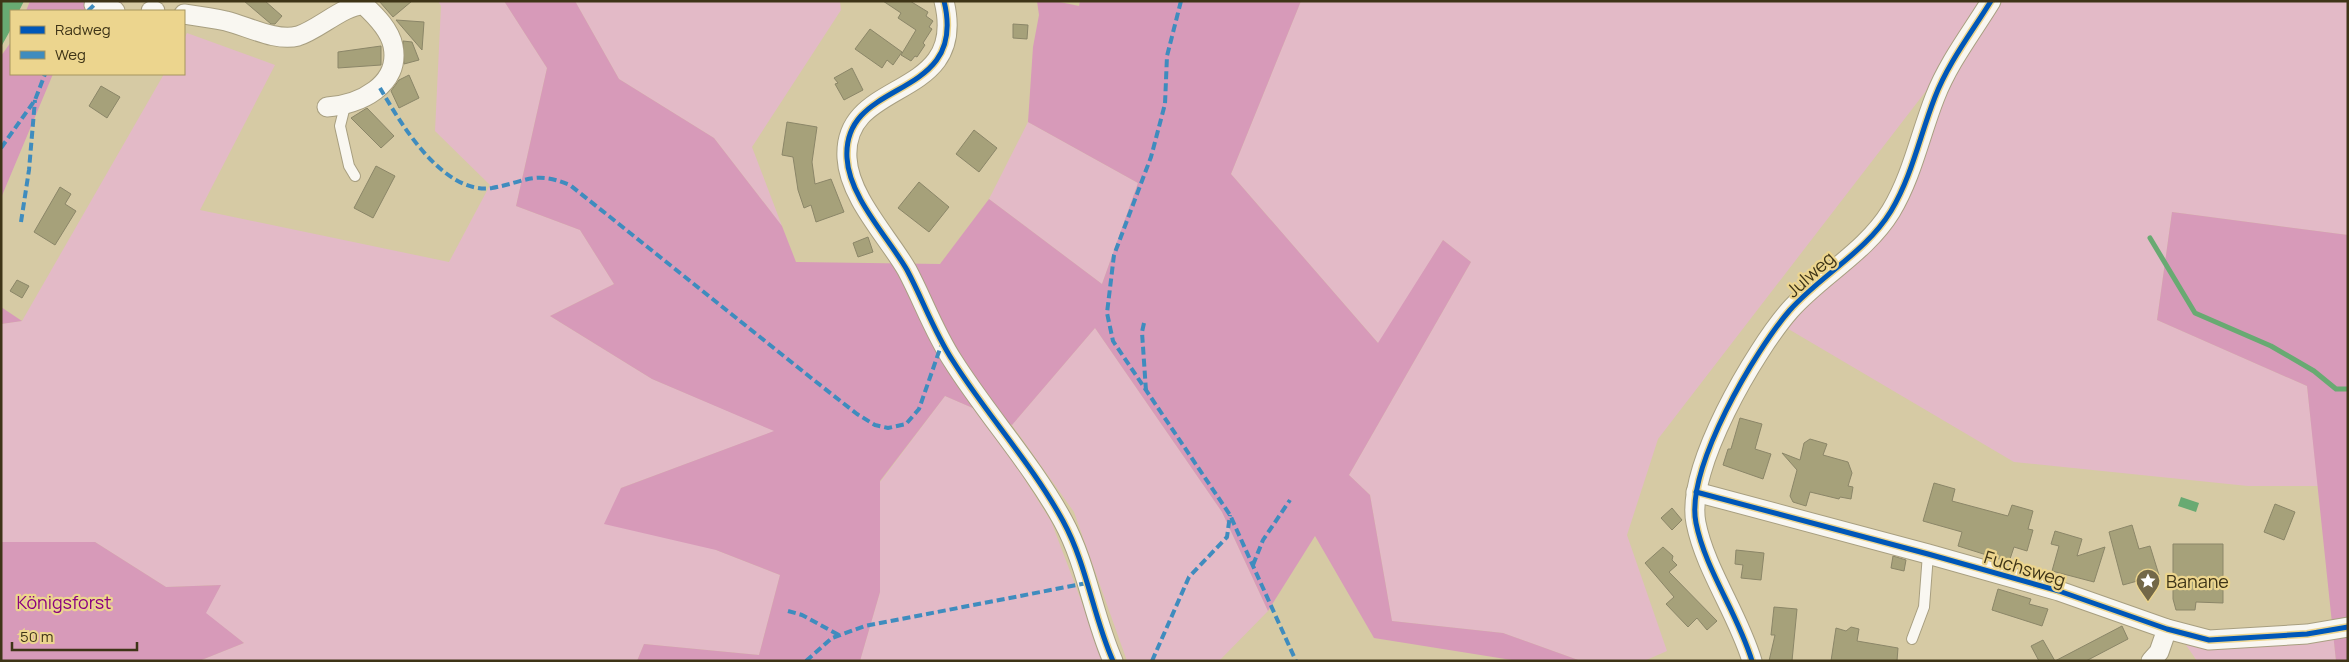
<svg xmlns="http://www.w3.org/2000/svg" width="2349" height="662" font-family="Manrope,sans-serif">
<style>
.green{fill:#e3bac7}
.forest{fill:#d79ab9}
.water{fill:#68aa72}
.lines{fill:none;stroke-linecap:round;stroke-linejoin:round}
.stream{stroke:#68aa72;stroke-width:5}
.building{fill:#a6a17a;stroke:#8b8668}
.service-casing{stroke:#a89f80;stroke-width:12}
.minor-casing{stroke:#a89f80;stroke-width:21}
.service{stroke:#f9f7f1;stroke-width:10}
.minor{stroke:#f9f7f1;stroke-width:19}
.quiet{stroke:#3f8cbe;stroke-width:4;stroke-dasharray:8 4;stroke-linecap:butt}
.cycleway-casing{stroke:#ecd58e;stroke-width:8}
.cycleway{stroke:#0057b8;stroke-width:5}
.labels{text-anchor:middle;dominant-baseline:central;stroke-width:4.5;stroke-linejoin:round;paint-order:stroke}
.street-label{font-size:18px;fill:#3e3417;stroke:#ecd58e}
.poi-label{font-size:18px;fill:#3e3417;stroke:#ecd58e;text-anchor:start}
.park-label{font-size:18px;fill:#8a0281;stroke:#ecd58e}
</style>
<rect width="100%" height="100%" fill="#d6caa4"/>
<g class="green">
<polygon points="438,1 504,1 547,68 516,206 580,230 614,284 550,316 652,379 775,431 621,488 716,550 780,575 759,655 644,644 637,661 199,661 244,643 205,613 221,585 166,587 95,542 1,542 1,324 22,321 164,74 184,74 184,39 187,33 275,65 200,210 449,262 490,185 435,131 441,6"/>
<polygon points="575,1 840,1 841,10 752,147 782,226 714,138 619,79"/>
<polygon points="1301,1 1979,1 1926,91 1658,439 1627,535 1667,651 1644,661 1581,661 1503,633 1392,621 1370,495 1349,475 1471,262 1443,240 1379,344 1231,174"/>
<polygon points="1999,1 2348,1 2348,235 2172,212 2157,320 2307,386 2318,486 2248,486 2014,462 1785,327 1864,252 1954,74"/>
<polygon points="1028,122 1138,183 1102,284 989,199"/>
<polygon points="1095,328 1222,512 1268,611 1219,661 1127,661 1074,512 1012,425"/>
<polygon points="945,396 982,412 1051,521 1104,661 860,661 880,592 880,482"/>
<polygon points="2333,633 2336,661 2197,661 2186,645 2215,648"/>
</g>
<g class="forest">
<polygon points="30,1 125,1 102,11 26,11"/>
<polygon points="504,1 575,1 619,79 714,138 782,226 796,262 940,264 989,199 1102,284 1138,183 1028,122 1033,47 1039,15 1037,1 1055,1 1079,6 1080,1 1301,1 1231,174 1378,343 1443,240 1471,262 1349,475 1370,495 1392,621 1503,633 1581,661 1518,661 1374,638 1315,536 1268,611 1222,512 1095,328 1012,425 945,396 880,481 880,592 860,661 637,661 644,644 759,655 780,575 716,550 604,524 621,488 774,431 652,379 550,316 614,284 580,230 516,206 547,68"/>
<polygon points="11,42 11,74 53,74 1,198 1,56"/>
<polygon points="2172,212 2348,235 2348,661 2336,661 2307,386 2157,320"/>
<polygon points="1,307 22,321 1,324"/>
<polygon points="1,542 95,542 166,587 221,585 206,613 244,643 199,661 1,661"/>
</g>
<g class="water">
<polygon points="1,1 24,1 19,11 11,11 11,29 1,47"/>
<polygon points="2181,497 2199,503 2196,512 2178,506"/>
</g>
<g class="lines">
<polyline class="stream" points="2150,238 2195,313 2271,346 2314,371 2336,389 2348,389"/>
</g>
<g class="building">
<polygon points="244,1 265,1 282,16 275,24 271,24"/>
<polygon points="379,1 412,1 393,17"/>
<polygon points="883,1 910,1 928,12 926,16 933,21 929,27 932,29 923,43 925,45 917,57 915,56 911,61 901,55 916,30 898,18 901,13"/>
<polygon points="396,20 424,22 422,50"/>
<polygon points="1013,24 1028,25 1027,39 1013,38"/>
<polygon points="870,29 902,52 893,65 887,60 882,68 855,49"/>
<polygon points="403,41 412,42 419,60 404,64"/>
<polygon points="381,46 381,65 338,68 338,52"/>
<polygon points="852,68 863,90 844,100 835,84 838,83 834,78"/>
<polygon points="409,75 419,98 399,108 391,91 399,80"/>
<polygon points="101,86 120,97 107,118 89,106"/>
<polygon points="367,108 394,136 381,148 351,118"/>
<polygon points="787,122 817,127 812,162 815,184 831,179 844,212 816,222 811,205 804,208 798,190 793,157 782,155"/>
<polygon points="974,130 997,148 979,172 956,154"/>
<polygon points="376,166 395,176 373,218 354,208"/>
<polygon points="919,182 949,207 929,232 898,208"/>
<polygon points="60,187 71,194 65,204 76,211 55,245 34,232"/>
<polygon points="868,237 873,252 858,257 853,243"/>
<polygon points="17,280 29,286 22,298 10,291"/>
<polygon points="1740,418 1762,424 1755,449 1771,454 1763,479 1723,465 1728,449 1731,449"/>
<polygon points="1810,439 1827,444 1823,455 1848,462 1852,473 1848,486 1853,487 1851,499 1840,497 1839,499 1810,492 1806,506 1793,502 1790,496 1797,470 1782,453 1800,460 1804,443"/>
<polygon points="1934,483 1955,489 1952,501 2008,516 2012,505 2033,511 2028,529 2033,530 2027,551 2014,547 2009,562 1958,546 1962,532 1923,521"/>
<polygon points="2275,504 2295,512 2284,540 2264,532"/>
<polygon points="1672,508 1682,520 1672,530 1661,518"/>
<polygon points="2132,525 2139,549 2150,546 2159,575 2123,585 2109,532"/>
<polygon points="2055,531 2082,539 2077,556 2105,547 2094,582 2052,571 2059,546 2051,544"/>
<polygon points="2173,544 2223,544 2223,603 2196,602 2195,610 2176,610 2173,599"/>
<polygon points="1663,547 1673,556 1672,560 1677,565 1669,572 1717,621 1707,630 1697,618 1688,627 1666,604 1674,597 1645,563"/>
<polygon points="1736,550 1764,553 1761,580 1741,578 1743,565 1735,564"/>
<polygon points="1893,556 1906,560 1904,571 1891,568"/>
<polygon points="1998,589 2031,599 2029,604 2048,609 2042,626 1992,610"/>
<polygon points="1774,607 1797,609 1792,661 1769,661 1775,635 1771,635"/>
<polygon points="2122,626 2128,639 2086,661 2039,661 2031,646 2043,640 2055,661"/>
<polygon points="1851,627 1859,629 1857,641 1898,648 1897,661 1831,661 1836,628 1846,631"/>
</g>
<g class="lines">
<defs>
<g id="service">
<polyline points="345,106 340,126 349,166 355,176"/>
<polyline points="1912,639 1924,607 1928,554"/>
</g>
<g id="minor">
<polyline points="97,1 94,5 115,11"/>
<path d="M 944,1 C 969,103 842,76 847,158 C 849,197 888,237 907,270 C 923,300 934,332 953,361 C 987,415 1032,464 1063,521 C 1087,565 1093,616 1113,661"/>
<polyline points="151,11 155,11"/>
<path d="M 184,14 C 198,16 212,18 226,21 C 247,26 276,42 298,36 C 318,30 345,4 364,5 C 376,16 390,30 393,46 C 401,85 359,105 327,107"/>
<polyline points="1696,492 1928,554 2059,591 2167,629 2209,640 2307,634 2348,627"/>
<path d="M 1752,661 C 1738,614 1705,569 1696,523 C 1685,469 1755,350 1790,310 C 1821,275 1866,252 1891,211 C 1912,176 1920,135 1935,97 C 1948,63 1972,32 1991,1"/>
<polyline points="2151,661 2159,652 2167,629"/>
</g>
</defs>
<use href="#service" class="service-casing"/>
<use href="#minor" class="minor-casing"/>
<use href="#service" class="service"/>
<use href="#minor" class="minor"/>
<g class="quiet">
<polyline points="1181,1 1167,56 1165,104 1151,157 1114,255 1107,313 1113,341 1230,515 1296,661"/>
<polyline points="88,11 94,5"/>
<path d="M 380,88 C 401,124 443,195 492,188 C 526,182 534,170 570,185 L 815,381 L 857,414 L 875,425 L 888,428 L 906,424 L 919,409 L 942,343"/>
<polyline points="1,148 35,100 45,74"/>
<polyline points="21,222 29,170 35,100"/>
<polyline points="1144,323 1142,332 1146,391"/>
<polyline points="1253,565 1263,540 1290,500"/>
<polyline points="788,611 802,615 839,635"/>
<polyline points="806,661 832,638 865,626 1087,583"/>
<polyline points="1152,661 1189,577 1227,537 1230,515"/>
</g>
<defs>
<g id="cycleway">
<path d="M 944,1 C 969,103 842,76 847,158 C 849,197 888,237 907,270 C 923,300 934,332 953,361 C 987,415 1032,464 1063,521 C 1087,565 1093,616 1113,661"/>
<polyline points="1696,492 1928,554 2059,591 2167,629 2209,640 2307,634 2348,627"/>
<path d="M 1752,661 C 1738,614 1705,569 1696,523 C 1685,469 1755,350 1790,310 C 1821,275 1866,252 1891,211 C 1912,176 1920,135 1935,97 C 1948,63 1972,32 1991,1"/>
</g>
</defs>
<use href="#cycleway" class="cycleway-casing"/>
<use href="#cycleway" class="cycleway"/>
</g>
<defs>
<symbol id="sight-pin" viewBox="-11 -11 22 30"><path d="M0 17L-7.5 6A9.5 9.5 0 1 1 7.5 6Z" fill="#736848" stroke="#ecd58e"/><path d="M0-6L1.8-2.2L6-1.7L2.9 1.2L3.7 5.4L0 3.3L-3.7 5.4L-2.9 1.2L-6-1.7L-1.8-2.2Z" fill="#fff"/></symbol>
</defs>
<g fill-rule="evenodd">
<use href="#sight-pin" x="2134" y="567" width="28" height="38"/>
</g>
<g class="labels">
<g class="street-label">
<text transform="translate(1810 274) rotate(-42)">Julweg</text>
<text transform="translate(2025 568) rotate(17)">Fuchsweg</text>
</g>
<g class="poi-label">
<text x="2166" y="581">Banane</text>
</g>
<g class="park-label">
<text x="64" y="602">Königsforst</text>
</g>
</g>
<rect width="2349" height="662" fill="none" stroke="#3e3417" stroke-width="5"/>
<rect x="10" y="10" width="175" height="65" fill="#ecd58e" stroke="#a6955e"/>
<rect x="20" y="26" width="25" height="8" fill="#0057b8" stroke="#a6955e"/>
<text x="55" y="35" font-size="15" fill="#3e3417">Radweg</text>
<rect x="20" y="51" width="25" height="8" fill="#3f8cbe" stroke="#a6955e"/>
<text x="55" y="60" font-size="15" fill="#3e3417">Weg</text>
<path d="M12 642v8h125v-8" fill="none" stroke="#3e3417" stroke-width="2.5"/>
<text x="20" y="642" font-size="15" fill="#3e3417" stroke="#ecd58e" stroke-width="4" paint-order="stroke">50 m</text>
</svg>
